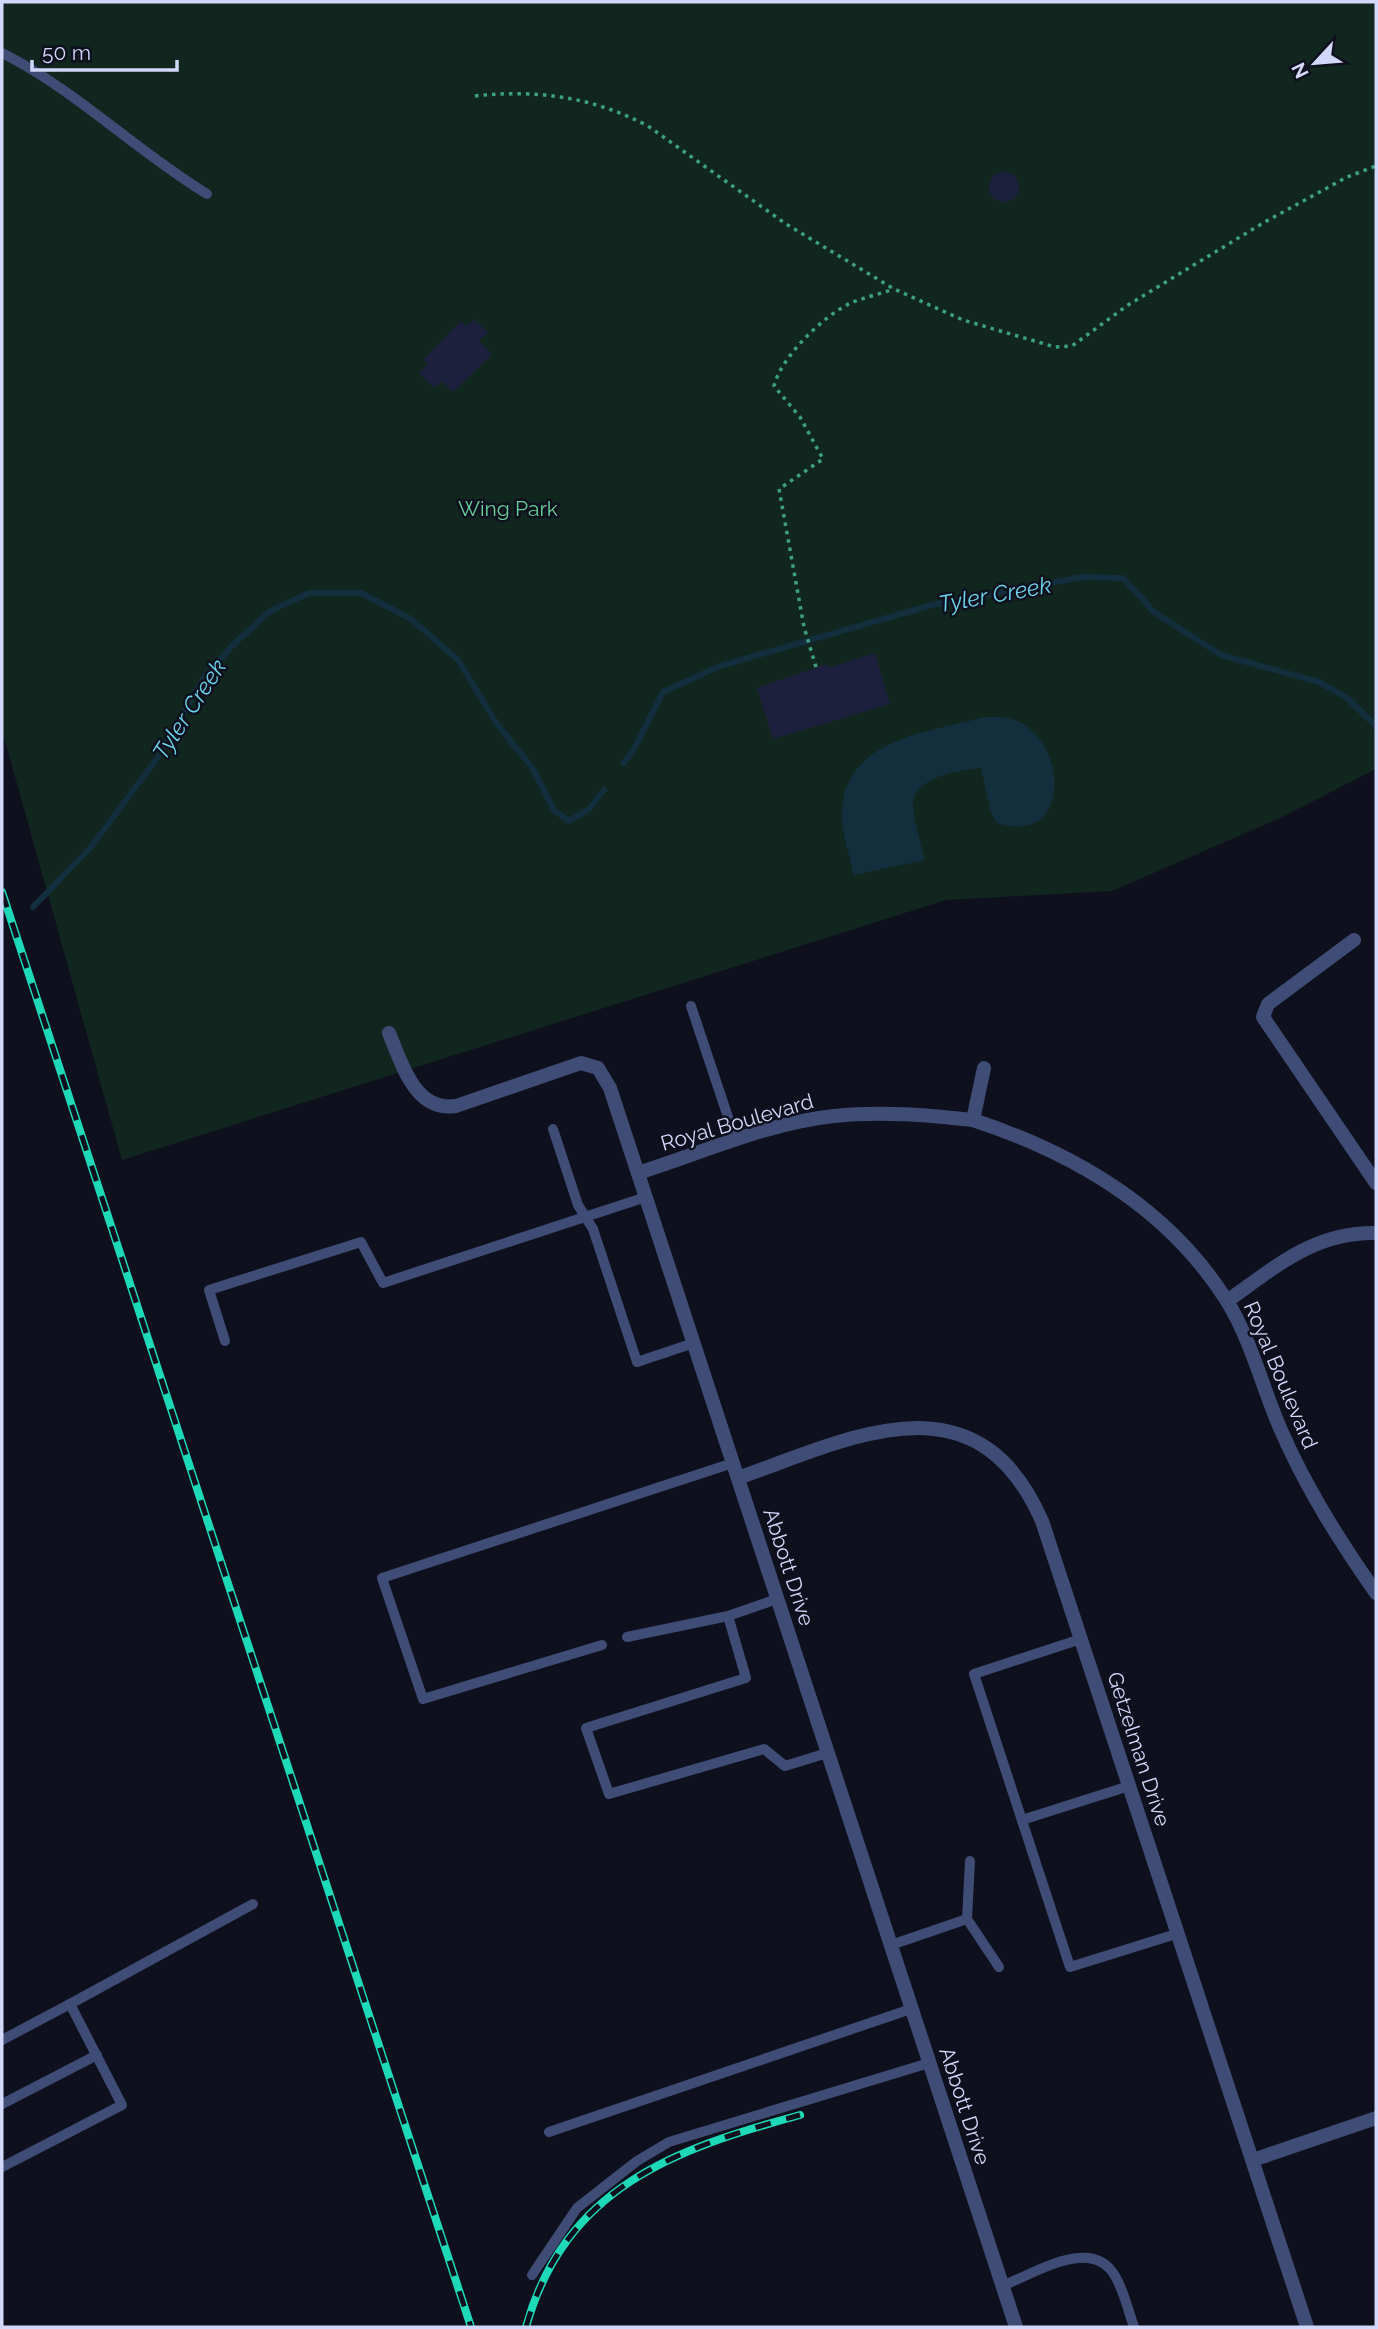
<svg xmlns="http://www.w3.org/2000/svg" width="1378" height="2329" font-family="Raleway,sans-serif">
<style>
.green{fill:#122620}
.water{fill:#132f3d}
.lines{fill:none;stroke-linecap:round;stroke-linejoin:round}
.stream{stroke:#132f3d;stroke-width:6}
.building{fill:#1d203c}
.path{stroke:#3ca17f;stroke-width:3.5;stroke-dasharray:3.5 5;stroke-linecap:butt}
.service{stroke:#3f4d76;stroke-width:10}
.minor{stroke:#3f4d76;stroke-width:14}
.rail-casing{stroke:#1dd9b7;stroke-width:8}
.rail{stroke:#0f101d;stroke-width:5;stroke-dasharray:16;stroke-linecap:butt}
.labels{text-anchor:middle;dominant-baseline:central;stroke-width:5;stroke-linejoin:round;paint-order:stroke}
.park-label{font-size:21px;fill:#67cf97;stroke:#0f101d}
.street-label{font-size:21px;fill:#d1d8f9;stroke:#0f101d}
.water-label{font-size:23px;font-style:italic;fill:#6cd5ec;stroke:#0f101d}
</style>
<rect width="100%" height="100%" fill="#0f101d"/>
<polygon class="green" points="2,2 1376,2 1376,769 1280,818 1112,891 946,900 122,1160 2,730"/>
<path class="water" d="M 985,717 C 992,717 1000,716 1007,718 C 1067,729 1077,848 997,823 L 991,813 L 981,768 C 961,769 913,777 913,805 C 914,823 921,843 925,860 L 854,875 C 850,856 841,832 842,812 C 844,738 930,732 985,717 Z"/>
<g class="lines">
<g class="stream">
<polyline points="624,763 635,747 663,692 720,666 932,605 1083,577 1123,578 1154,612 1221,655 1319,682 1347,698 1376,726"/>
<polyline points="33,907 91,847 158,757 205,676 234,644 270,611 309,593 361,593 411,619 458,660 497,724 533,769 554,810 569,821 589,809 604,790"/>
</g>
</g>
<g class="building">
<circle cx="1004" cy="187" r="15"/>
<polygon points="474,319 488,333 479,341 492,354 453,392 442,381 434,388 419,373 428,364 423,360 461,321 466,326"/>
<polygon points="875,653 890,704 773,739 757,688 827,664 828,668"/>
</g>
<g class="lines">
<g class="path">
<path d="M 475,96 C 536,89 593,97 648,126 L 786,224 L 894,289 L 963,320 L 1055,347 L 1072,346 L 1128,305 L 1263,223 L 1347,177 L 1376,166"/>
<path d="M 816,667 L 804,627 L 779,489 L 823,459 L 800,417 L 774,386 C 781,357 824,315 851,303 C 865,297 880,294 894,289"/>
</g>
<g class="service">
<path d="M 2,53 C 76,90 136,151 207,194"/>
<polyline points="691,1006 736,1141"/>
<polyline points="553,1129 578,1205 593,1229 637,1362 694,1343"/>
<polyline points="225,1341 209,1290 361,1242 383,1283 646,1197"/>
<polyline points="728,1616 746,1678 586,1728 609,1794 764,1749 785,1766 827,1753"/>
<polyline points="627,1637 728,1616 777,1599"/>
<polyline points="1081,1639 974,1674 1070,1967 1176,1934"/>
<polyline points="602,1645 423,1699 382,1578 733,1463"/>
<polyline points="1022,1820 1129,1786"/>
<polyline points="967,1919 970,1861"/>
<polyline points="891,1945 967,1919 999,1967"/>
<polyline points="70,2004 253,1904"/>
<polyline points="2,2040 70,2004 122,2105 2,2167"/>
<polyline points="2,2104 97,2055"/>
<polyline points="549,2132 911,2009"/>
<polyline points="532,2275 577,2208 637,2161 669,2142 929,2063"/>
<path d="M 1002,2286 C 1034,2274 1092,2235 1115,2276 C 1124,2291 1128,2310 1134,2327"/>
</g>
<g class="minor">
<polyline points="1354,940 1268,1004 1263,1017 1376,1183"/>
<path d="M 389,1033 C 402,1064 415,1112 456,1106 L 581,1063 L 598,1068 L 610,1088 L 1016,2327"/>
<path d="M 984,1068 L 973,1120 C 1074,1153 1169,1209 1227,1301 C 1251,1340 1262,1386 1280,1428 C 1306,1488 1339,1540 1376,1593"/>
<path d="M 638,1173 C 702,1153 767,1123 834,1116 C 881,1111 927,1115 973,1120"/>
<path d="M 1227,1301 C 1276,1267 1313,1232 1376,1233"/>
<path d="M 738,1478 C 852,1438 976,1371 1042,1521 L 1307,2327"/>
<polyline points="1253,2160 1376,2118"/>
</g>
<defs>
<g id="rail">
<polyline points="2,892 471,2327"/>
<path d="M 526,2327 C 565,2187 675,2149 800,2115"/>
</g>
</defs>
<use href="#rail" class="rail-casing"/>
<use href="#rail" class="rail"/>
</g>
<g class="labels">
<g class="park-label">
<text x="508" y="508">Wing Park</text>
</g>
<g class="street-label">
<text transform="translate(737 1122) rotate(-16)">Royal Boulevard</text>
<text transform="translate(1281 1375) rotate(67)">Royal Boulevard</text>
<text transform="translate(789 1567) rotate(72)">Abbott Drive</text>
<text transform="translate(1139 1749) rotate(72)">Getzelman Drive</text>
<text transform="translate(965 2106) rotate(72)">Abbott Drive</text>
</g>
<g class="water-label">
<text transform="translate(995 594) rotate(-10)">Tyler Creek</text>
<text transform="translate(189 709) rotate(-57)">Tyler Creek</text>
</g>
</g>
<rect width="1378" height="2329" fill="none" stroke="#d1d8f9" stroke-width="7"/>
<g transform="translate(1315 63) rotate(244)" stroke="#0f101d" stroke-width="5" paint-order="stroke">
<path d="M0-5L12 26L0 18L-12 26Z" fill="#d1d8f9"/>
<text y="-10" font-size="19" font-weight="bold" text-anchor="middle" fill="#d1d8f9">N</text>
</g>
<path d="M32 60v10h145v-10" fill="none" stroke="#d1d8f9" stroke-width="3.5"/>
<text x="42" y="60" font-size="21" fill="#d1d8f9" stroke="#0f101d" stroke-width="5" paint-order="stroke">50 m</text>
</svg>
